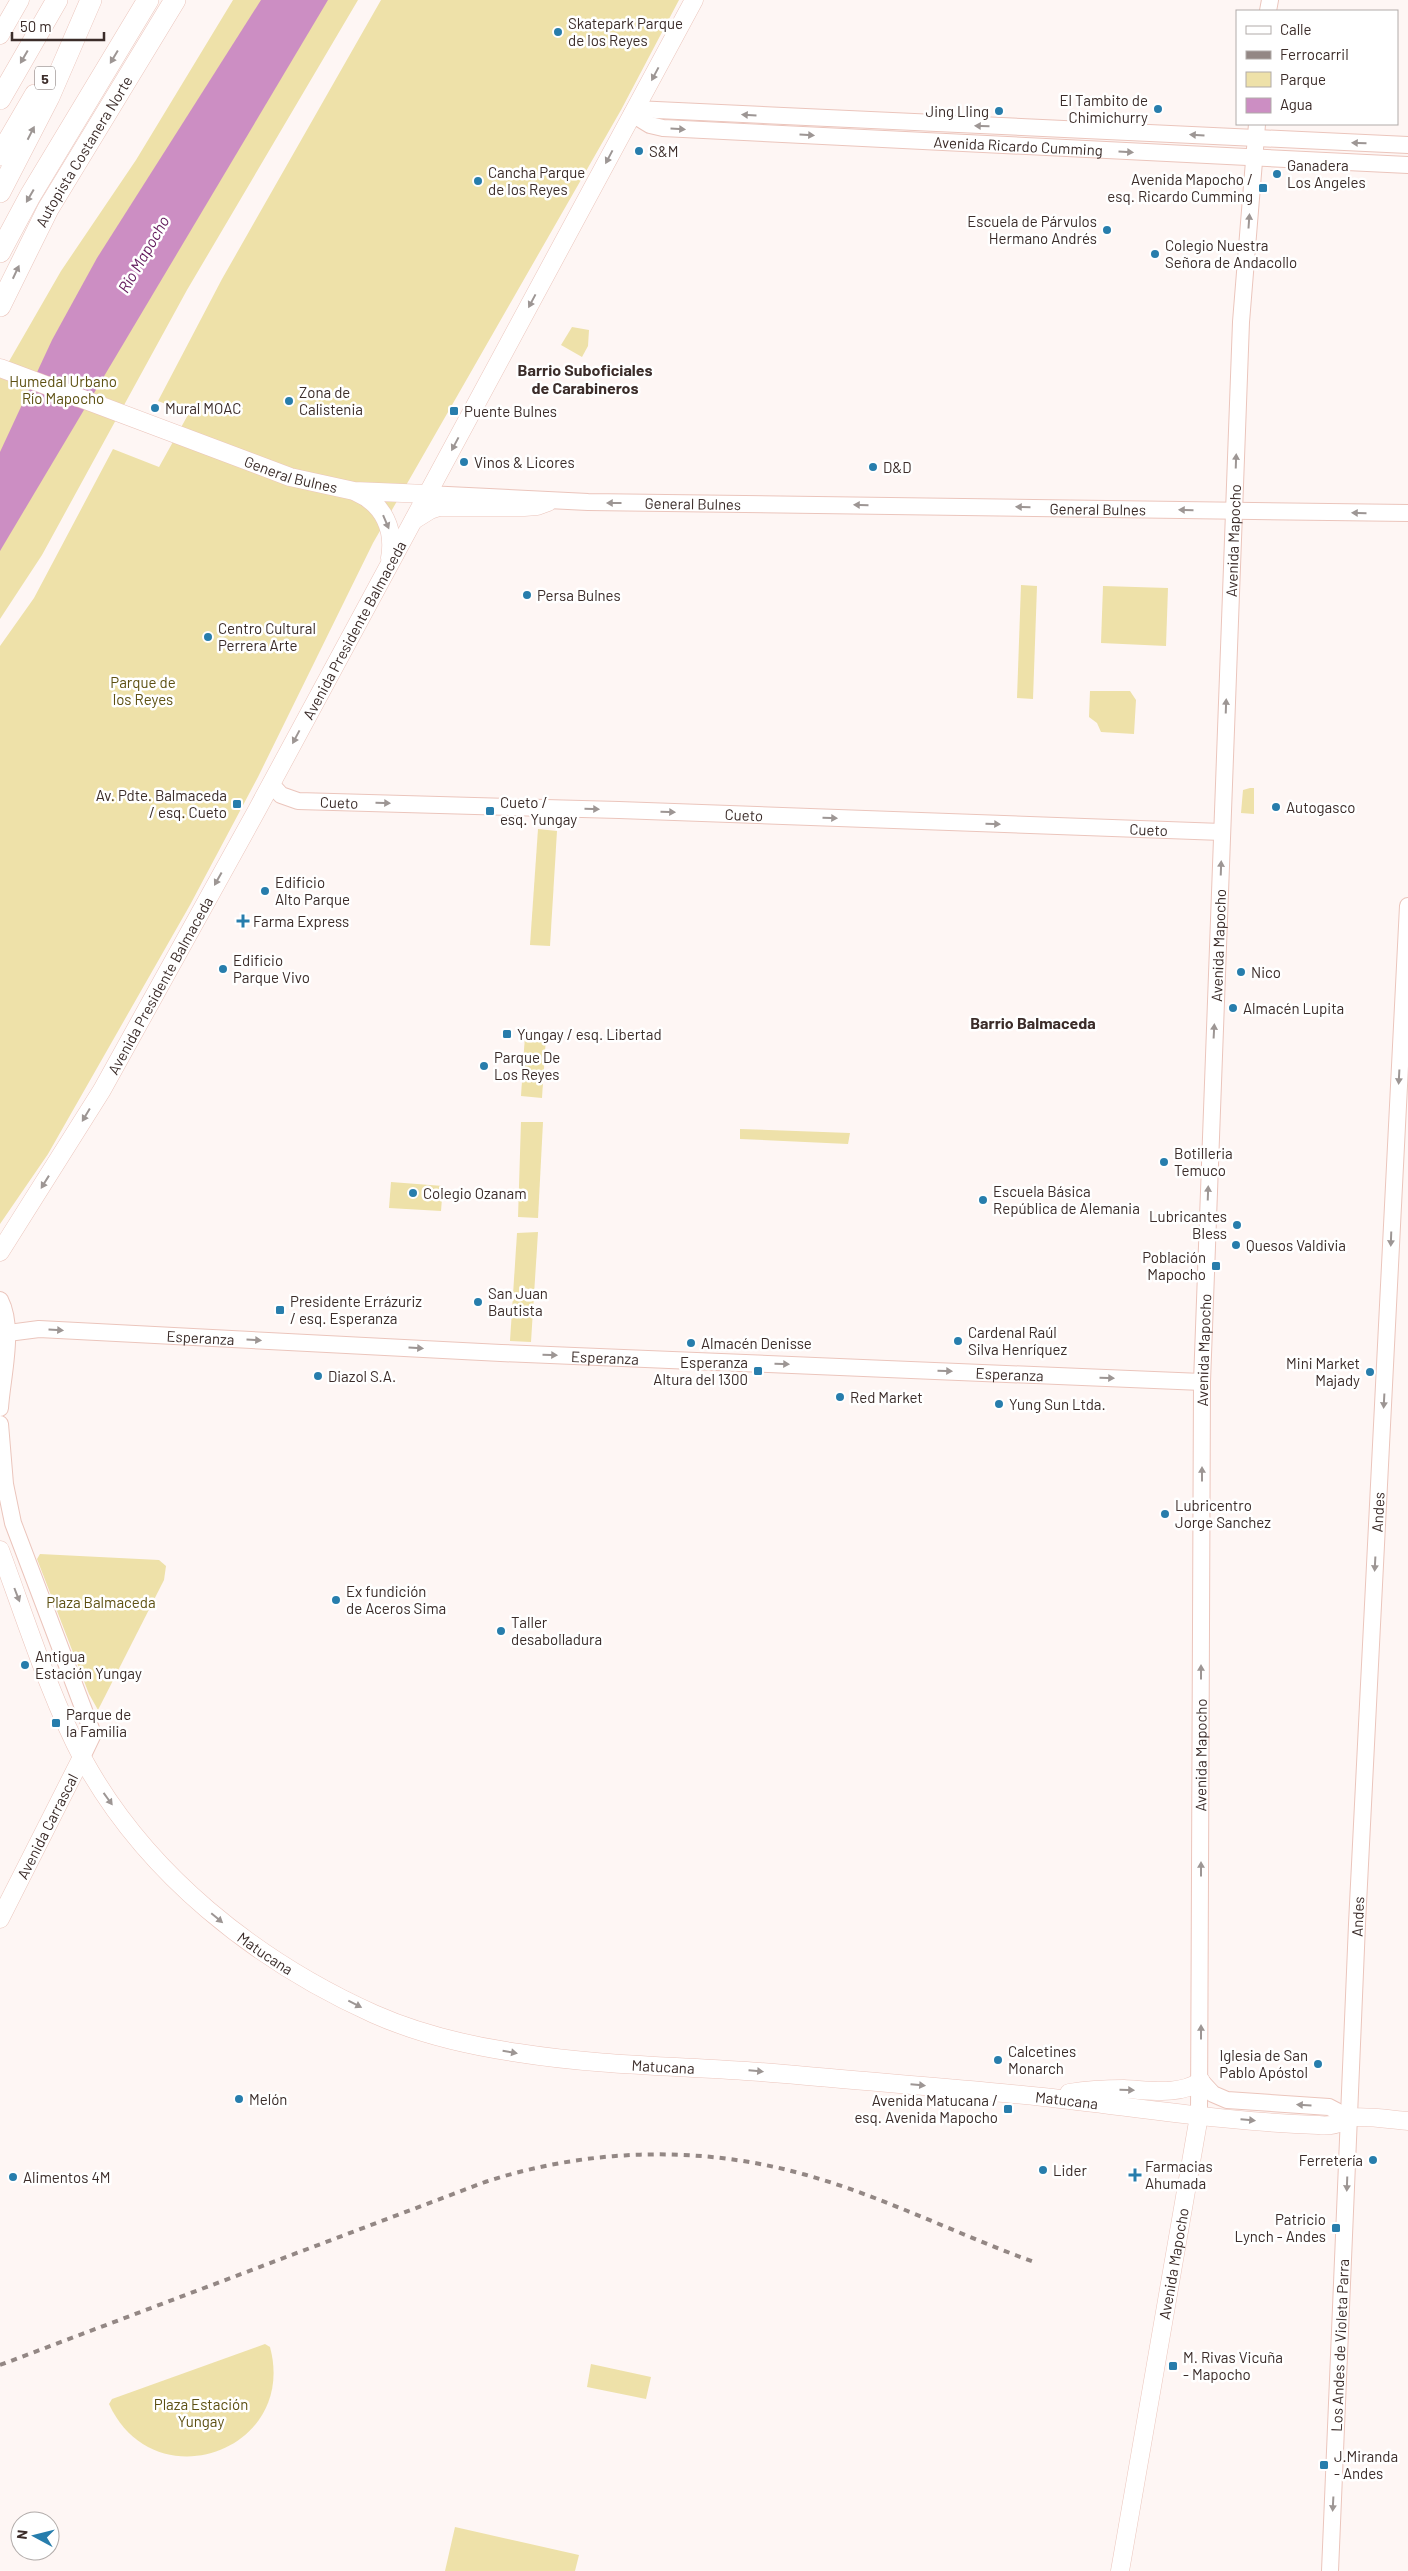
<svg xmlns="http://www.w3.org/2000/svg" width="1408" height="2571" font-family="Barlow,sans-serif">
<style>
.green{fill:#eee1a9}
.water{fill:#cc8ec3}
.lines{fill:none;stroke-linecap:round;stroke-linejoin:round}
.secondary-casing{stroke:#ebc5bc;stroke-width:18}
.primary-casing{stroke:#ebc5bc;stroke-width:19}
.highway-casing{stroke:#ebc5bc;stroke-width:22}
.secondary{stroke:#fff;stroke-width:16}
.primary{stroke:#fff;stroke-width:18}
.highway{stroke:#fff;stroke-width:21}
.rail{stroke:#938784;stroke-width:4;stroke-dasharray:6 6;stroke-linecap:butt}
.oneway{fill:#9d9694}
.poi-dot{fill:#277dac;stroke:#fff;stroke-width:2}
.labels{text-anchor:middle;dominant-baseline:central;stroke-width:5;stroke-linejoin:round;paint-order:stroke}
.shield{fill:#fff;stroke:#766b69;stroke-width:1}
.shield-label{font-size:14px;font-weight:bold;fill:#3b2c29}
.poi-label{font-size:15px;fill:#3b2c29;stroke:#fff;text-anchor:start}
.street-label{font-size:15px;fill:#3b2c29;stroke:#fff}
.park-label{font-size:15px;fill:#5d5012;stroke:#fff}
.water-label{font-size:16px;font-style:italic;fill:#61185b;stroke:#fff}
.neighbourhood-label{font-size:16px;font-weight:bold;fill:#3b2c29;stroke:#fff}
</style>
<rect width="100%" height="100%" fill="#fef6f4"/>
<g class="green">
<polygon points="233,0 358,0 187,290 42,555 0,619 0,377 61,271 136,160"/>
<polygon points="381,0 679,0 621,110 373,543 258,777 190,905 48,1154 0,1224 0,646 34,598 113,449 159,467 189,413 158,401 222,279"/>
<polygon points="572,327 589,330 588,346 582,357 561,345"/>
<polygon points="1021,585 1037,586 1033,699 1017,698"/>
<polygon points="1103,586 1168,588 1166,646 1101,643"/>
<polygon points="1090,691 1130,691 1136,700 1134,734 1101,732 1097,723 1089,717"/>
<polygon points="1250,788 1254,788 1254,814 1241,813 1243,790"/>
<polygon points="538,829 557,831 550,946 530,945"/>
<polygon points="525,1035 546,1037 542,1098 521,1096"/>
<polygon points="521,1122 543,1122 538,1218 518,1217"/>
<polygon points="740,1129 850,1133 848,1144 740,1139"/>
<polygon points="391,1182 443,1186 441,1211 389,1208"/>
<polygon points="538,1232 531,1342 510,1341 517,1233"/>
<polygon points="40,1554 159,1560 166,1566 164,1580 98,1710 89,1694 37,1559"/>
<path d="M 265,2344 L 270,2347 C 298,2451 154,2502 109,2404 L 112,2399 Z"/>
<polygon points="591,2364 651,2377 646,2399 587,2387"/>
<polygon points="455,2527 579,2555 575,2571 445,2571"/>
</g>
<polygon class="water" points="261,0 328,0 0,551 0,452 52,340 97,258"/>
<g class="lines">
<defs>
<g id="secondary">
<polyline points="1268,11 1270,0"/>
<polyline points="635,109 1408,145"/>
<path id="s1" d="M 632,114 L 650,125 L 663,128 L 1408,165"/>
<path id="s2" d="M 427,494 L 588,502 L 1408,513"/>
<path id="s3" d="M 271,784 L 281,795 L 298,801 L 619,810 L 1222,832"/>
<path d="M 0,1300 C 15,1329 2,1376 0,1408"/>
<path id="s4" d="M 0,1334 L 39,1329 L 501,1353 L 1202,1382"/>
<polyline points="0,1424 5,1484 13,1523 93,1734 82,1757"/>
<polyline points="1201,2081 1213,2094 1227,2100 1329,2107 1350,2118"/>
<path id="s5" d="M 1199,2116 L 1202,1382 L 1241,322 L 1257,124"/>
<path id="s6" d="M 1330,2571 L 1357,1924 L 1408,906"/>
</g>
<g id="primary">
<polyline points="0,35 20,0"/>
<path id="s7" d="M 0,368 L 290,477 L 354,491 L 427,494"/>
<path d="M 356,492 C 384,504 395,530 390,558"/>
<polyline points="414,520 430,510 439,507 524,507 537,506 548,502"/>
<path id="s8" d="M 0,1252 L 102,1090 L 257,810 L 694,0"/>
<path id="s9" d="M 0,1550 C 25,1617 50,1697 83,1759 C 146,1874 256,1961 374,2014 C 419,2034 470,2046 519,2053 C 607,2067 697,2066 785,2074 C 871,2082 957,2088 1043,2097 C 1135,2107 1226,2122 1318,2125 C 1326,2126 1335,2125 1342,2122 C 1345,2121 1347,2119 1350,2118 C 1361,2115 1394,2120 1408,2121"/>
<path id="s10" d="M 0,1919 L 82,1757"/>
<path d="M 1069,2093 C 1087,2090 1105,2089 1124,2089 C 1149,2090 1179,2096 1201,2081"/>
<path id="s11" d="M 1120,2571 L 1199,2116"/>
</g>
<g id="highway">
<polyline points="0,99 57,0"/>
<polyline points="0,155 35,95"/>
<polyline points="0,192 49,97 91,0"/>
<polyline points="0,252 30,196 148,0"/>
<path id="s12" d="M 0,306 L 48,209 L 175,0"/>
</g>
</defs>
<use href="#secondary" class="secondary-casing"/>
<use href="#primary" class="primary-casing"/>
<use href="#highway" class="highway-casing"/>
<use href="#secondary" class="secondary"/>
<use href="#primary" class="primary"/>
<use href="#highway" class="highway"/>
<path class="rail" d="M 0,2365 L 485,2182 C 586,2149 696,2145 799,2173 C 881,2195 958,2235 1037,2263"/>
</g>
<defs><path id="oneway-solid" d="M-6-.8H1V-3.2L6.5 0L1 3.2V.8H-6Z" transform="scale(1.25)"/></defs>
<g class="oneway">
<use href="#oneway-solid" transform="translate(24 57) rotate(120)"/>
<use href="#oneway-solid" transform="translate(114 57) rotate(121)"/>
<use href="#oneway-solid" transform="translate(655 74) rotate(118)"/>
<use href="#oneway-solid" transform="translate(749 115) rotate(-177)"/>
<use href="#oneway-solid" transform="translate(982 126) rotate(-178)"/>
<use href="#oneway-solid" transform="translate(678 129) rotate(3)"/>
<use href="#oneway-solid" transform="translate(31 133) rotate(-63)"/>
<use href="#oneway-solid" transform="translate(807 135) rotate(3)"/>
<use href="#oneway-solid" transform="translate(1197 135) rotate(-177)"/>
<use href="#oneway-solid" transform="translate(1359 143) rotate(-178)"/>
<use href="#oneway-solid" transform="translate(1126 152) rotate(3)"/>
<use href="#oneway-solid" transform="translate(609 157) rotate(118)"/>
<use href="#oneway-solid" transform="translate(30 196) rotate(120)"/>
<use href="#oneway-solid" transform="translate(1249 221) rotate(-86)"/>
<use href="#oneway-solid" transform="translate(16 272) rotate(-65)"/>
<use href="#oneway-solid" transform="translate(532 301) rotate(118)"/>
<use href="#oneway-solid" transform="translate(455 444) rotate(118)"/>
<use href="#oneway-solid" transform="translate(1236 461) rotate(-88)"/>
<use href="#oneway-solid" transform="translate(614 503) rotate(-180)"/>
<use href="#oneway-solid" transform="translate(861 505) rotate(-179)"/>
<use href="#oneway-solid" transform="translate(1023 507) rotate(-179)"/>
<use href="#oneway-solid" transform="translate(1186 510) rotate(-179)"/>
<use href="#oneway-solid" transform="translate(1359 513) rotate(-179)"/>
<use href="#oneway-solid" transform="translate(386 522) rotate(67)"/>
<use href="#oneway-solid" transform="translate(1226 706) rotate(-88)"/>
<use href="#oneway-solid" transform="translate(296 737) rotate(118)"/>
<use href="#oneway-solid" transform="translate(383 803) rotate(2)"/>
<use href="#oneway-solid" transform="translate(592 809) rotate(1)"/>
<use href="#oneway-solid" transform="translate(668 812) rotate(2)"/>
<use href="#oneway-solid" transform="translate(830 818) rotate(2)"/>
<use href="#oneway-solid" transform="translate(993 824) rotate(2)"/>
<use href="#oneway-solid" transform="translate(1221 868) rotate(-88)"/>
<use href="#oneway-solid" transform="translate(218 879) rotate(119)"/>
<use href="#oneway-solid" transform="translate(1214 1031) rotate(-87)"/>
<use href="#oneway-solid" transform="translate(1399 1077) rotate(93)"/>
<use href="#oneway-solid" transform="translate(86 1115) rotate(121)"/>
<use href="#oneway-solid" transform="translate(45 1182) rotate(122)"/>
<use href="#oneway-solid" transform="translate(1208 1193) rotate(-88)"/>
<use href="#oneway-solid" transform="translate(1391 1239) rotate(92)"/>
<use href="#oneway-solid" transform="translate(56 1330) rotate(3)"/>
<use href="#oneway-solid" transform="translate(254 1340) rotate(3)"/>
<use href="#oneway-solid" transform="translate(416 1348) rotate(3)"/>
<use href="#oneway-solid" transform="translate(550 1355) rotate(2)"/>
<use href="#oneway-solid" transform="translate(782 1364) rotate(2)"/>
<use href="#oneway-solid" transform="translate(945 1371) rotate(2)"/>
<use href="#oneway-solid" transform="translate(1107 1378) rotate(2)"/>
<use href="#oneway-solid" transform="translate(1384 1401) rotate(93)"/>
<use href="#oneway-solid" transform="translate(1202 1474) rotate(-90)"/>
<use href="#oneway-solid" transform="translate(1375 1564) rotate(93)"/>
<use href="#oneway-solid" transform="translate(17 1595) rotate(69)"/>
<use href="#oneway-solid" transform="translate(1201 1672) rotate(-90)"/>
<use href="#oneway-solid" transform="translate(108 1799) rotate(54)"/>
<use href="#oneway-solid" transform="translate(1201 1869) rotate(-90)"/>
<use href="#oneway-solid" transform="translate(217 1918) rotate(40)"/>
<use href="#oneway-solid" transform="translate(355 2004) rotate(27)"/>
<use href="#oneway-solid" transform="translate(1201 2032) rotate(-90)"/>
<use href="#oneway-solid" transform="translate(510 2052) rotate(10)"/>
<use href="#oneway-solid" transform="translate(756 2071) rotate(5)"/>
<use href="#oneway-solid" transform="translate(918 2085) rotate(5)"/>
<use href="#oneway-solid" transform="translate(1127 2090) rotate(1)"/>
<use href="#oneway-solid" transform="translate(1304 2105) rotate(-177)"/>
<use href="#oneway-solid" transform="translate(1248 2120) rotate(5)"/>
<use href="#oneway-solid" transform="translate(1347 2184) rotate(92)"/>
<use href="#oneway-solid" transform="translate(1333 2504) rotate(93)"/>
</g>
<g class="poi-dot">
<circle cx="558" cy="32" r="5"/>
<circle cx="1158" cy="109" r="5"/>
<circle cx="999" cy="111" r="5"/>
<circle cx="639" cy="151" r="5"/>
<circle cx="1277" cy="174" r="5"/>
<circle cx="478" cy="181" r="5"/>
<rect x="1258" y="183" width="10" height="10" rx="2.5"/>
<circle cx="1107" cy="230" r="5"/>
<circle cx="1155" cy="254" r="5"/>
<circle cx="289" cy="401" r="5"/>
<circle cx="155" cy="408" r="5"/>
<rect x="449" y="406" width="10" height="10" rx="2.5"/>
<circle cx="464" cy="462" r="5"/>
<circle cx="873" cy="467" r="5"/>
<circle cx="527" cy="595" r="5"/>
<circle cx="208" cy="637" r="5"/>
<rect x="232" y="799" width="10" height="10" rx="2.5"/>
<circle cx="1276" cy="807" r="5"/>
<rect x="485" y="806" width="10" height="10" rx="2.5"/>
<circle cx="265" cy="891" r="5"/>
<path d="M240.5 913.5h5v5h5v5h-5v5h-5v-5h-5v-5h5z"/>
<circle cx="223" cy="969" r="5"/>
<circle cx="1241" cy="972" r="5"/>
<circle cx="1233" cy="1008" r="5"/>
<rect x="502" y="1029" width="10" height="10" rx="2.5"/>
<circle cx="484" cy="1066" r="5"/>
<circle cx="1164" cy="1162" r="5"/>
<circle cx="413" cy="1193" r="5"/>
<circle cx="983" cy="1200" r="5"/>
<circle cx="1237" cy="1225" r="5"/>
<circle cx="1236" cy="1245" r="5"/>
<rect x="1211" y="1261" width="10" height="10" rx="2.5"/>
<circle cx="478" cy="1302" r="5"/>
<rect x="275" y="1305" width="10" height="10" rx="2.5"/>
<circle cx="958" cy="1341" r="5"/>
<circle cx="691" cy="1343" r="5"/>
<rect x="753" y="1366" width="10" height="10" rx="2.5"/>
<circle cx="1370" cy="1372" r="5"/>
<circle cx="318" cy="1376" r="5"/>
<circle cx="840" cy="1397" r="5"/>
<circle cx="999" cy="1404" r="5"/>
<circle cx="1165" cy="1514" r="5"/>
<circle cx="336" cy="1600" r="5"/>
<circle cx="501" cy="1631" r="5"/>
<circle cx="25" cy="1665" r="5"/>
<rect x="51" y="1718" width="10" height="10" rx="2.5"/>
<circle cx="998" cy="2060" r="5"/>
<circle cx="1318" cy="2064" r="5"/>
<circle cx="239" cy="2099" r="5"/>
<rect x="1003" y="2104" width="10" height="10" rx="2.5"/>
<circle cx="1373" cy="2160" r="5"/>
<circle cx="1043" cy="2170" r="5"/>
<path d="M1132.5 2167.5h5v5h5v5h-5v5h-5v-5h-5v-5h5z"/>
<circle cx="13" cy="2177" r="5"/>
<rect x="1331" y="2223" width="10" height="10" rx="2.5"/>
<rect x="1168" y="2361" width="10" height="10" rx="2.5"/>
<rect x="1319" y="2460" width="10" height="10" rx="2.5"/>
</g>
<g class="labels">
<rect class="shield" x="35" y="66.5" width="20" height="23" rx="4"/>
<g class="shield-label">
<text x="45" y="78">5</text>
</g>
<g class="poi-label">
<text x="568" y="23">Skatepark Parque<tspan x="568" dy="17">de los Reyes</tspan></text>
<text x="1148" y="100" text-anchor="end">El Tambito de<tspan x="1148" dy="17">Chimichurry</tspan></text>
<text x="989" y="111" text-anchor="end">Jing Lling</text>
<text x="649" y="151">S&amp;M</text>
<text x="1287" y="165">Ganadera<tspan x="1287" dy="17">Los Angeles</tspan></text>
<text x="488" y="172">Cancha Parque<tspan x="488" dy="17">de los Reyes</tspan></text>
<text x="1253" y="179" text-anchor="end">Avenida Mapocho /<tspan x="1253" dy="17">esq. Ricardo Cumming</tspan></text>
<text x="1097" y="221" text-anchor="end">Escuela de Párvulos<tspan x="1097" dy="17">Hermano Andrés</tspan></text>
<text x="1165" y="245">Colegio Nuestra<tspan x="1165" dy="17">Señora de Andacollo</tspan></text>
<text x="299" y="392">Zona de<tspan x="299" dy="17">Calistenia</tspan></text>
<text x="165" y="408">Mural MOAC</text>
<text x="464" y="411">Puente Bulnes</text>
<text x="474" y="462">Vinos &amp; Licores</text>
<text x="883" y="467">D&amp;D</text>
<text x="537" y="595">Persa Bulnes</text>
<text x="218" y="628">Centro Cultural<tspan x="218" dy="17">Perrera Arte</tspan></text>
<text x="227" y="795" text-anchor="end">Av. Pdte. Balmaceda<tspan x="227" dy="17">/ esq. Cueto</tspan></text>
<text x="500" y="802">Cueto /<tspan x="500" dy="17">esq. Yungay</tspan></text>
<text x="1286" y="807">Autogasco</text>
<text x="275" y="882">Edificio<tspan x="275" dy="17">Alto Parque</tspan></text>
<text x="253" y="921">Farma Express</text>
<text x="233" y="960">Edificio<tspan x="233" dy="17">Parque Vivo</tspan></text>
<text x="1251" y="972">Nico</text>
<text x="1243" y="1008">Almacén Lupita</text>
<text x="517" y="1034">Yungay / esq. Libertad</text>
<text x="494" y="1057">Parque De<tspan x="494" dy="17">Los Reyes</tspan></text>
<text x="1174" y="1153">Botilleria<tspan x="1174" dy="17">Temuco</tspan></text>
<text x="993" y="1191">Escuela Básica<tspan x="993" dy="17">República de Alemania</tspan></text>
<text x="423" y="1193">Colegio Ozanam</text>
<text x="1227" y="1216" text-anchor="end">Lubricantes<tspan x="1227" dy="17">Bless</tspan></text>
<text x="1246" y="1245">Quesos Valdivia</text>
<text x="1206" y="1257" text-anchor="end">Población<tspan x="1206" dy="17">Mapocho</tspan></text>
<text x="488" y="1293">San Juan<tspan x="488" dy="17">Bautista</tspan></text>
<text x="290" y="1301">Presidente Errázuriz<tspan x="290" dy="17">/ esq. Esperanza</tspan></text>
<text x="968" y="1332">Cardenal Raúl<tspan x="968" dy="17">Silva Henríquez</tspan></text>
<text x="701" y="1343">Almacén Denisse</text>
<text x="748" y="1362" text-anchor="end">Esperanza<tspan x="748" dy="17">Altura del 1300</tspan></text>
<text x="1360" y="1363" text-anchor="end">Mini Market<tspan x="1360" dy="17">Majady</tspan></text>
<text x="328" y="1376">Diazol S.A.</text>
<text x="850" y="1397">Red Market</text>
<text x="1009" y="1404">Yung Sun Ltda.</text>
<text x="1175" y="1505">Lubricentro<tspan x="1175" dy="17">Jorge Sanchez</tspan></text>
<text x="346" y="1591">Ex fundición<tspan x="346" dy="17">de Aceros Sima</tspan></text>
<text x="511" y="1622">Taller<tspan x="511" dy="17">desabolladura</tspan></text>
<text x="35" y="1656">Antigua<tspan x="35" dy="17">Estación Yungay</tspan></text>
<text x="66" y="1714">Parque de<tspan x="66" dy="17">la Familia</tspan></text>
<text x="1008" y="2051">Calcetines<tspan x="1008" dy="17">Monarch</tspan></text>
<text x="1308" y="2055" text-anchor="end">Iglesia de San<tspan x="1308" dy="17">Pablo Apóstol</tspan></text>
<text x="249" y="2099">Melón</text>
<text x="998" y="2100" text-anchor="end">Avenida Matucana /<tspan x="998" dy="17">esq. Avenida Mapocho</tspan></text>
<text x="1363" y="2160" text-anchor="end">Ferretería</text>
<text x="1145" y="2166">Farmacias<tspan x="1145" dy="17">Ahumada</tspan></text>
<text x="1053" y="2170">Lider</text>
<text x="23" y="2177">Alimentos 4M</text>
<text x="1326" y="2219" text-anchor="end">Patricio<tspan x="1326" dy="17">Lynch - Andes</tspan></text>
<text x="1183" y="2357">M. Rivas Vicuña<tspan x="1183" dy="17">- Mapocho</tspan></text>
<text x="1334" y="2456">J.Miranda<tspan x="1334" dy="17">- Andes</tspan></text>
</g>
<g class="street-label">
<text stroke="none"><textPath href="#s1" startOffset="390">Avenida Ricardo Cumming</textPath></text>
<text stroke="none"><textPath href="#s12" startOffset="176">Autopista Costanera Norte</textPath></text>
<text stroke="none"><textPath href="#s7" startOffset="310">General Bulnes</textPath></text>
<text stroke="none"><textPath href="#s2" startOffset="266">General Bulnes</textPath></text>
<text stroke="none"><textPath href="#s2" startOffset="671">General Bulnes</textPath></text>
<text stroke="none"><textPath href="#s5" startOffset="1576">Avenida Mapocho</textPath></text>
<text stroke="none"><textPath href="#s8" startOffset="716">Avenida Presidente Balmaceda</textPath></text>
<text stroke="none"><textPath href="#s3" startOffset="74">Cueto</textPath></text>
<text stroke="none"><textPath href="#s3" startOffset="479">Cueto</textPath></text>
<text stroke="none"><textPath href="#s3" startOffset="884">Cueto</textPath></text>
<text stroke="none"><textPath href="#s5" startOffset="1171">Avenida Mapocho</textPath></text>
<text stroke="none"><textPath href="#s8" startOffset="311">Avenida Presidente Balmaceda</textPath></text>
<text stroke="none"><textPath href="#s4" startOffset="201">Esperanza</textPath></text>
<text stroke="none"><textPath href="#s5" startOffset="766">Avenida Mapocho</textPath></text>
<text stroke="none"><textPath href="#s4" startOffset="606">Esperanza</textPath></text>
<text stroke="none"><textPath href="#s4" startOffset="1011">Esperanza</textPath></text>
<text stroke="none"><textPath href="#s6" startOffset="1060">Andes</textPath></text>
<text stroke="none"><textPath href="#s5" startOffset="361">Avenida Mapocho</textPath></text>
<text stroke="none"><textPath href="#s10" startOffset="104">Avenida Carrascal</textPath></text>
<text stroke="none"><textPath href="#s6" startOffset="655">Andes</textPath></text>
<text stroke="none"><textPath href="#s9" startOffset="494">Matucana</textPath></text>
<text stroke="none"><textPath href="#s9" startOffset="914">Matucana</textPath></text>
<text stroke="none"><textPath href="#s9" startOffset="1319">Matucana</textPath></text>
<text stroke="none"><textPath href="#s11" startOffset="312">Avenida Mapocho</textPath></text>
<text stroke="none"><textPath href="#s6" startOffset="226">Los Andes de Violeta Parra</textPath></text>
</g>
<g class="park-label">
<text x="63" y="381">Humedal Urbano<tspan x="63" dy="17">Río Mapocho</tspan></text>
<text x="143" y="682">Parque de<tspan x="143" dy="17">los Reyes</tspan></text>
<text x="101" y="1602">Plaza Balmaceda</text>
<text x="201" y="2404">Plaza Estación<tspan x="201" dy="17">Yungay</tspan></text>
</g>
<g class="water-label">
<text transform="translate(143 254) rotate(-60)">Río Mapocho</text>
</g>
<g class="neighbourhood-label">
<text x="585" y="369">Barrio Suboficiales<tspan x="585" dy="18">de Carabineros</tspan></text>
<text x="1033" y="1022">Barrio Balmaceda</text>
</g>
</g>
<rect x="1236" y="10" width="162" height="115" fill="#ffffff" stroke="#b1aba9"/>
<rect x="1246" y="26" width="25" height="8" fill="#ffffff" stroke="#b1aba9"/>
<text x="1280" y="35" font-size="15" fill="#3b2c29">Calle</text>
<rect x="1246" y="51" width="25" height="8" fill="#938784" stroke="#b1aba9"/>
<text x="1280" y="60" font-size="15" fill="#3b2c29">Ferrocarril</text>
<rect x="1246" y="72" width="25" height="15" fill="#eee1a9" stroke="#b1aba9"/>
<text x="1280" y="85" font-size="15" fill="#3b2c29">Parque</text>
<rect x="1246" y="98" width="25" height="15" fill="#cc8ec3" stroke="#b1aba9"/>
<text x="1280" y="110" font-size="15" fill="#3b2c29">Agua</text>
<g transform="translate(35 2536) rotate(277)"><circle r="24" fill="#ffffff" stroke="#b1aba9"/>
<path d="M0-4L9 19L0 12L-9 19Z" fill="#277dac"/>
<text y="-8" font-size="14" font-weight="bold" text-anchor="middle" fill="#3b2c29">N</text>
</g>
<path d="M12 32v8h92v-8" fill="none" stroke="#3b2c29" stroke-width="2.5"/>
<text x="20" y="32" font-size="15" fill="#3b2c29" stroke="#ffffff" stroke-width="4" paint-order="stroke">50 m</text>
</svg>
